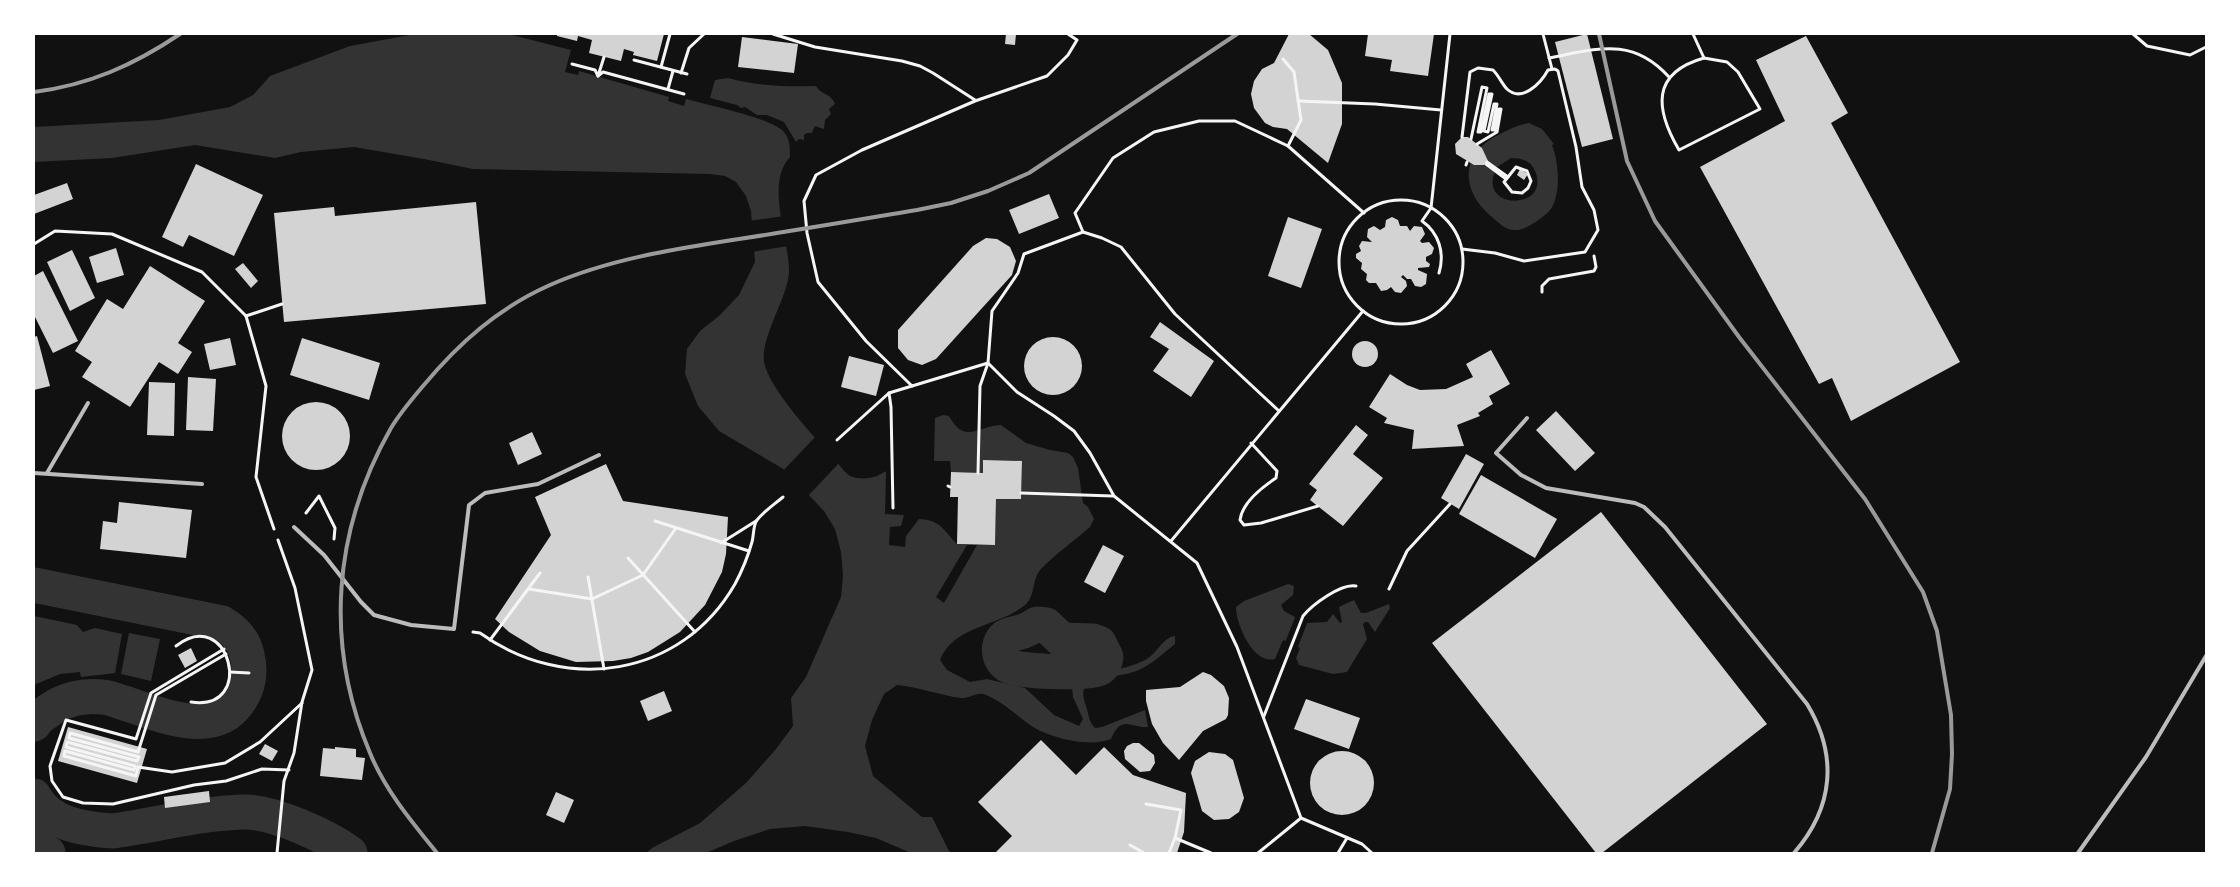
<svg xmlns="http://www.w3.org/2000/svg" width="2240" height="887" font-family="Cabin,sans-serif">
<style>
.water{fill:#333;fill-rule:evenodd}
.pier{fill:#111}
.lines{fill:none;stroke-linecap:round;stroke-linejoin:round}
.canal{stroke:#333;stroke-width:35}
.building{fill:#d3d3d3}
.path{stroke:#f5f5f5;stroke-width:3}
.service{stroke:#bcbcbc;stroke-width:4}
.rail{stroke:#9a9a9a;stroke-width:4}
</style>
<rect width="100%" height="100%" fill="#111"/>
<g class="water">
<path d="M 415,34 L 508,34 L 571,50 L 565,72 L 578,75 L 579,71 L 669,97 L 668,101 L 684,106 L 686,99 C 707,105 771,118 783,131 C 790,138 790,148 790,157 C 765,184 789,238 789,271 C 789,297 757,341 765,366 C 775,396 813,435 835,460 C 839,464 845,473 850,476 C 863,481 876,478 886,471 L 885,514 L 904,515 L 901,526 L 890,527 L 889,545 L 905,547 L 906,536 L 919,519 C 941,520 943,530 957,544 L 967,545 L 936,597 L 944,603 L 977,545 L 995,545 L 996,499 L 1021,499 L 1022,461 L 983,461 L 983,473 L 951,472 L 950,461 L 934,461 L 935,418 L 943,415 L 949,416 C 965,445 977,426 1001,425 L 1026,443 L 1050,450 L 1068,453 L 1073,457 L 1078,468 L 1083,503 L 1088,507 L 1094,519 L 1090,527 C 1079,537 1044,563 1038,573 C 1032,584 1035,596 1025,605 C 999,627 954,625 940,660 L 947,670 L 970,682 L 987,679 L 1025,688 L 1054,715 L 1079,726 L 1083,719 L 1073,697 L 1072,686 C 1094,670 1122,672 1145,660 C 1156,655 1163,637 1175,636 L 1175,644 C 1161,655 1147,669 1130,673 C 1111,679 1075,672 1085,703 C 1089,713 1088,721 1095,728 L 1102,727 L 1145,710 L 1148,727 C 1129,728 1122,714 1111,739 C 1090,748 1049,738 1030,725 C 1016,715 1003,702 986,695 C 977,691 970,699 961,698 C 939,695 919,687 897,685 L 884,694 L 872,720 L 865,746 L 873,776 L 922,817 L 932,817 L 949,851 L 952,853 L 911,853 L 876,838 L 848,832 L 805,826 L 770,829 L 734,841 L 706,853 L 646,853 L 652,848 L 700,823 L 746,783 L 776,749 L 793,726 L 791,698 L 806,677 L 841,597 L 843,575 L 841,552 L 835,529 L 824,511 L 785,470 L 719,431 L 698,406 L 685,374 L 687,349 L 700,331 L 719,316 L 739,295 L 755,262 L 751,211 L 746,196 L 736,182 L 725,176 L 710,174 L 473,169 L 424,159 L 354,147 L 301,152 L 275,158 L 195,145 L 112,158 L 34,162 L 34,127 L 159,120 L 230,107 L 253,95 L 270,76 L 350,46 Z"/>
<path d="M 728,78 C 756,86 788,87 816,86 C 821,95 831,93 835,104 L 829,109 L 831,114 L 825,120 L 824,129 L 815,126 L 812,133 L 807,133 L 804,135 L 804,140 L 799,139 L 796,142 L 784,122 L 767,115 L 757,115 L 745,107 L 741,108 L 737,105 L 710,98 L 715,80 Z"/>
<path d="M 1529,123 L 1542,129 L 1554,144 L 1552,145 C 1559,163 1561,193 1551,209 C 1547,214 1542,217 1537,221 C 1531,225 1523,230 1516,230 C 1507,231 1500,224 1493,218 C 1460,191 1459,154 1500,134 C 1510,129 1518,125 1529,123 ZM 1511,158 C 1520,158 1530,160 1534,169 C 1555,211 1473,212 1497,167 Z"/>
<path d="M 1288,584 L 1294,586 L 1293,595 L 1281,605 L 1284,611 L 1306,623 L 1327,622 L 1333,614 L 1340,623 L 1342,622 L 1339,607 L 1354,600 L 1361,613 L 1366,613 L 1389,604 L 1390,608 L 1375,632 L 1368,622 L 1365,622 L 1363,624 L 1367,639 L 1347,672 L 1333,674 L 1299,665 L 1296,658 L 1300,648 L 1283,640 L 1275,659 C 1253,665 1236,624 1236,607 L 1244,601 Z"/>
<polygon points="34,616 77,625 83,632 95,628 122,634 115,673 81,677 80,672 60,674 34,685"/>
<polygon points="129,633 160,639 151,681 121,674"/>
</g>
<g class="pier">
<polygon points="784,216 788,246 751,252 749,221"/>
<polygon points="816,436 840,462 807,497 782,472"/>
<polygon points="1296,615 1308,621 1297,649 1285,643 1282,650"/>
</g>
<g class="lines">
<g class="canal">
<path d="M 34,585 L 222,623 C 234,630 244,641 247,655 C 251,671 249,686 240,700 C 214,740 159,714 124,703 C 117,701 109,697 102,697 C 85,695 65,699 51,709 C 45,714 38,717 34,724"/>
<path d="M 1037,624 L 1046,625 L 1062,640 L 1093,641 L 1099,643 L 1106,657 C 1105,662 1103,667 1098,669 C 1085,674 1021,672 1009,666 C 998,661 996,644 1005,637 C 1010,634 1015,634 1020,632 C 1026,631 1032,627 1037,624 Z"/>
<path d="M 34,796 C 49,825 85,829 113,831 C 156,825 200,813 243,812 C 272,811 327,836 350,853"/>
<polyline points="34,842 48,853"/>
</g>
</g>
<g class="building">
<polygon points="557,34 664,34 657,61 633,55 634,52 624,49 621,61 589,53 592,40 578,36 577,41 557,36"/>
<polygon points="1006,34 1016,34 1015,45 1005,44"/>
<polygon points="1289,34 1309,34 1328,50 1342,83 1342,124 1328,163 1287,129 1273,127 1265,123 1254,108 1251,94 1254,81 1262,69 1274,63"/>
<polygon points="1368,34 1434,34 1428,76 1390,71 1392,60 1365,56"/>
<polygon points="1587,34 1613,139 1582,147 1555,42"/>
<polygon points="1806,36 1848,113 1831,123 1960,362 1851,421 1832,378 1819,384 1700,167 1785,121 1756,60"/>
<polygon points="742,37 798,44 794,73 738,67"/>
<polygon points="1462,137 1468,137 1482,148 1488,161 1484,165 1474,165 1456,154 1455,144"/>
<polygon points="196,164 263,195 234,256 189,235 183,247 162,237"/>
<polygon points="1520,169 1528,174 1524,180 1517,175"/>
<polygon points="67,183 73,199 34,214 34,195"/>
<polygon points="1049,194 1059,218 1019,234 1009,210"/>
<polygon points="476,202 486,304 284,322 274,213 334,207 335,216"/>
<polygon points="1288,217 1322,229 1301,288 1268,276"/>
<polygon points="1392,217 1398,220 1400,226 1407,226 1410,231 1414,226 1422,227 1425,234 1420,241 1422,243 1429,242 1434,248 1432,254 1426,257 1426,261 1430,264 1429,267 1418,268 1418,270 1427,274 1426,284 1421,287 1415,286 1411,279 1407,279 1403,275 1401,277 1406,281 1407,286 1401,293 1395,292 1391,287 1387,290 1381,291 1376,283 1369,283 1366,280 1367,274 1361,269 1362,263 1356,258 1356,254 1361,251 1359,246 1362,241 1372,242 1367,237 1368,229 1374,226 1380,230 1385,227 1386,220"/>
<polygon points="986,238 997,239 1010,247 1016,261 1012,275 936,359 922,365 908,360 898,348 898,330 973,246"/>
<polygon points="116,248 124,275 97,283 89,257"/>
<polygon points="72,250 95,298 70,311 47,262"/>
<polygon points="243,263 258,281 251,288 235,269"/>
<polygon points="150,266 205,301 178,343 192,352 178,374 159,362 130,407 82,377 92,362 75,351 107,299 123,309"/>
<polygon points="43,271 78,341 53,353 34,315 34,276"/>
<polygon points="1160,322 1214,361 1191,397 1153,371 1169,349 1150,337"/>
<polygon points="37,336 50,386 34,390 34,337"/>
<circle cx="1053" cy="366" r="29"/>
<polygon points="230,338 236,365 210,370 204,344"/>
<polygon points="302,338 380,363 369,400 290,375"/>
<circle cx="1365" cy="354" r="13"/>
<polygon points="1491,350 1510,384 1489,396 1493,404 1478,413 1480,416 1457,425 1464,446 1412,449 1414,430 1384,423 1387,418 1369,407 1390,374 1407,385 1420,390 1446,389 1473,377 1466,364"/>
<polygon points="849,356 884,365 876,396 841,387"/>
<polygon points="188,377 216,379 213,431 186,430"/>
<polygon points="149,382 175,383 174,436 147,435"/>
<circle cx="316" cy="436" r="34"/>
<polygon points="1556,411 1595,453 1575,471 1536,430"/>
<polygon points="1356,425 1368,435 1353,454 1383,478 1343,526 1310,500 1317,490 1309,484"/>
<polygon points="532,432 542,454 518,465 509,443"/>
<polygon points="1466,454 1484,464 1459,509 1441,498"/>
<polygon points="983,460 1022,461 1021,499 996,499 995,545 957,544 958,497 950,497 951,472 983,473"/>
<polygon points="606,464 623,501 728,517 726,554 722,572 705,605 680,632 648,652 631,658 613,661 576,662 540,651 509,632 495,619 551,535 535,497"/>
<polygon points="1481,475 1557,519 1535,558 1459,514"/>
<polygon points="119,502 192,510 186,558 100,549 103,521 117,523"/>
<polygon points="1601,512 1767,724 1602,853 1596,853 1432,643"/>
<polygon points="1103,545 1124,556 1105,593 1084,582"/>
<polygon points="191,648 197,661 185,668 178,655"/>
<polygon points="1203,672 1211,675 1224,686 1229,698 1228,715 1226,719 1203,731 1179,760 1163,743 1152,724 1146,701 1146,690 1180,687"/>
<polygon points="664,691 672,711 648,721 640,701"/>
<polygon points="1306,699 1360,718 1349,749 1294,729"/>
<polygon points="68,727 147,749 137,783 58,761"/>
<polygon points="1041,740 1076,775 1104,747 1133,775 1186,793 1184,832 1177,853 995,853 1012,836 978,802"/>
<polygon points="1133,743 1139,743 1154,755 1155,763 1150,771 1140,772 1125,759 1124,751 1127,746"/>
<polygon points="265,744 278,751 272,761 259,754"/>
<polygon points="335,747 356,749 356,757 365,758 362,780 320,776 323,748 335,749"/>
<circle cx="1342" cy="783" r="32"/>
<polygon points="1209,752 1225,754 1233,760 1244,798 1239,812 1229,819 1214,820 1202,811 1191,773 1195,761"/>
<polygon points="209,791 210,802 165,808 164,797"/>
<polygon points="556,792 574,800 564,823 546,815"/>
</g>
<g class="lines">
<g class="path">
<polyline points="773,34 815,47 902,61 920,66 933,73 975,100"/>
<polyline points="1068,34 1077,40 1068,55 1047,76 975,101 862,150 816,175 804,201 807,233 818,282 866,341 912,386 988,363 1017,392 1054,416 1074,431 1090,453 1114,496 1197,563 1237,647 1301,818 1258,853"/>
<polyline points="1543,34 1552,69"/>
<polyline points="1693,34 1704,58"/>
<polyline points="2133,34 2147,46 2190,55 2206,47"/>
<path d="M 1549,58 C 1597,49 1632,36 1669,77"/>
<path d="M 1704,58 L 1727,62 L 1738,72 L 1760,109 L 1679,150 C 1655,109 1651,73 1704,58 Z"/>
<polyline points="1283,59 1294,72 1301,120 1288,146"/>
<polyline points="634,60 687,74"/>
<polyline points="572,64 595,70 598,76 603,72 684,94"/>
<polyline points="661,67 670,34"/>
<polyline points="681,73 689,48 704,34"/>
<polyline points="598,76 604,57"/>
<polyline points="668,89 673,71"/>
<polyline points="1298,101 1375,104 1441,110"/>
<path d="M 1462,137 L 1470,72 L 1478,68 L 1493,70 C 1499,76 1502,84 1507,89 C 1522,103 1541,83 1548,70 L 1555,69 L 1558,71 L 1576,147 L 1582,187 L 1594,210 L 1598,230 L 1585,252 L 1524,261 L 1495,253 L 1462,249"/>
<polyline points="1471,139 1482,87 1487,88 1478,132 1481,132 1489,94 1492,94 1484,131 1488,132 1494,104 1497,104 1492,130 1495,130 1499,109 1501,109 1497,132 1477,144"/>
<polyline points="1487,162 1508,177"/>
<polyline points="1486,164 1506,179"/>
<polyline points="1466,165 1467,162"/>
<polygon points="1516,167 1527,171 1531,181 1528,188 1522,193 1512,192 1504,182"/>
<circle cx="1401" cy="262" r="62"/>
<polyline points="34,244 55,231 112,234 202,272 246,316 266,386 256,477 274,529"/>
<path d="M 1439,273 C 1445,253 1439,233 1422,221 L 1431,208 L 1450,34"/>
<polyline points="1542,292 1542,286 1549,279 1594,271 1596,267 1594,256"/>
<polyline points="246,316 282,304"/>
<polyline points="889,393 891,407 893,508"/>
<polyline points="1279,411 1175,314 1121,247 1102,238 1083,232 1075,213 1113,158 1154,132 1199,121 1235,121 1288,146 1364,213"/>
<polyline points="837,440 889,393 912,386"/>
<path d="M 1251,443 L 1277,471 L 1276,478 C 1261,488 1242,503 1240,520 L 1244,525 L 1261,523 L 1318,506"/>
<polyline points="978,473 980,386 988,363 992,311 1018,273 1024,254 1083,232"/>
<polyline points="948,486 950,487"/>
<polyline points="1021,493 1113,496"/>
<polyline points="306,513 319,496 335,528 334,539"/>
<polyline points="655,521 749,551"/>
<polyline points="1171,541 1363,311"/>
<polyline points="721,543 756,521"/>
<polyline points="628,558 695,632"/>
<polyline points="588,577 604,669"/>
<polyline points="529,589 592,599 643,575 676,528"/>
<polyline points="1389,589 1407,551 1450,504"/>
<path d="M 473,632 L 480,633 C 565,694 681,678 735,584 C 742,571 748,556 752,542 C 754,535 753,525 757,520 C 764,511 775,504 783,497"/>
<polyline points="490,640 540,573"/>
<path d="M 176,646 C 229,604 257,712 191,702"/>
<polyline points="224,649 151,693 136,739 66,720 50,766 52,781 63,797 83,803 113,804 194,785 226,781 262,769 289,770"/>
<polyline points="226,654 156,695 138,752 70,733 69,738 139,757 137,761 67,742 66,747 135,766 134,770 65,751 64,756 136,776 138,767 172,772 225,763 260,742 302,703"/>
<polyline points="230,672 249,673"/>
<path d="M 1264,716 L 1303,616 C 1312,605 1341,583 1356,586"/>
<polyline points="1146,804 1181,810 1175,838 1169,853"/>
<polyline points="1301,818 1362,844 1372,853"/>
<polyline points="1175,838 1211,853"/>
<polyline points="1130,845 1144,853"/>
<polyline points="277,853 284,781 294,753 302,702 312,670 295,588 278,540"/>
<polyline points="1338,853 1347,838"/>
</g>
<g class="service">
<path d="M 1527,418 L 1496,453 L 1521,475 L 1546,488 L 1635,503 L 1644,507 L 1665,527 L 1807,704 C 1838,755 1834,807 1794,853"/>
<polyline points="34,473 202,484"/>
<polyline points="47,473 88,403"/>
<polyline points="294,527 324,555 361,602 374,615 411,625 454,629 469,505 485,493 538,484 599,455"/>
<polyline points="2078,853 2146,757 2206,656"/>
</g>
<g class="rail">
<polyline points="1599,34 1627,161 1655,221 1739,337 1865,499 1923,592 1937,631 1951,715 1952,754 1950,789 1932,853"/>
<path d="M 34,92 C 89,85 134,65 180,34"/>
<path d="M 437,853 C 412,822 385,790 370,753 C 324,644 333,530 391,428 C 400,413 412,399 423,386 C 459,343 498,308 550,285 C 609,259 675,249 739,239 C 798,230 857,220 917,210 L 951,203 L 988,191 L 1029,173 L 1237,34"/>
</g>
</g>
<rect width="2240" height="887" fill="none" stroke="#ffffff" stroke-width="70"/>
</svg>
